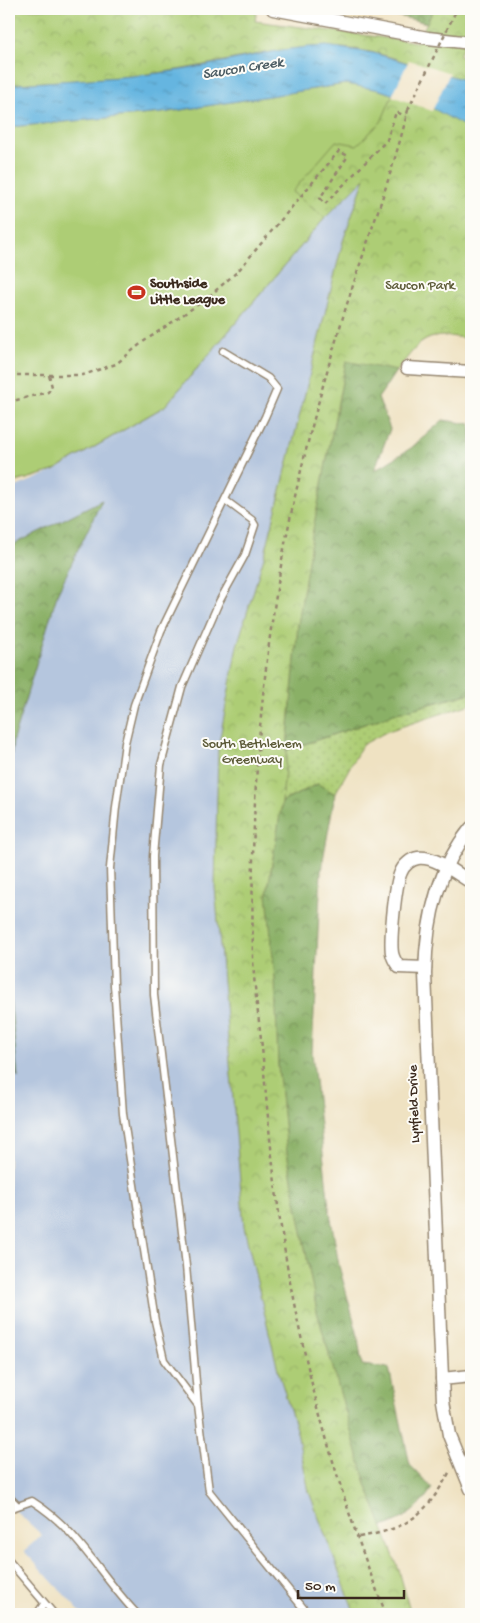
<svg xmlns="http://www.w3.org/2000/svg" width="480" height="1623" font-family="'Gochi Hand',sans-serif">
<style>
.railway{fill:#b5c6de}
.grass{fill:url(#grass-dots);stroke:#747c4a}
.forest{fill:url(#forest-crowns);stroke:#626d42}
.park{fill:url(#park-crowns);stroke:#747c4a}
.garden{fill:#adcd75;stroke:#747c4a}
.water{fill:url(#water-ripples);stroke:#50707f}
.pier{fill:#efe2c2}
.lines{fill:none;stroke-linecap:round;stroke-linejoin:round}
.lane-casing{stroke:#958670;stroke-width:9}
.street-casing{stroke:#958670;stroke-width:15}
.path{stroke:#958670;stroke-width:2.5;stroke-dasharray:4 4;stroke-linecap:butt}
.lane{stroke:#fff;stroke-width:6}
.street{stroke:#fff;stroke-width:12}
.path-bridge{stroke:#958670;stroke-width:2.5;stroke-dasharray:4 4;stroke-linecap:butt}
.labels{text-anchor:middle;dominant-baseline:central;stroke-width:4;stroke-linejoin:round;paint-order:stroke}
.poi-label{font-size:14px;font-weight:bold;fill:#3b2a1e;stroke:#fdfcf7;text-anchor:start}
.park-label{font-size:14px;fill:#5d5b38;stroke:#fdfcf7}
.street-label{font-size:14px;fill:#3b2a1e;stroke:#fdfcf7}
.water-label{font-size:15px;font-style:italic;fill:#4a5b62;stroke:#fdfcf7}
</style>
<defs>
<pattern id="grass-dots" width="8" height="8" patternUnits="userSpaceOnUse" patternTransform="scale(1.25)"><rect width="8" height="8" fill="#adcd75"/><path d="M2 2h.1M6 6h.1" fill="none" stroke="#96b065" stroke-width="1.8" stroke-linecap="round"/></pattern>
<pattern id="forest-crowns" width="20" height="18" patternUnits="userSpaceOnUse" patternTransform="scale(1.25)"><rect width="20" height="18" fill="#8ab066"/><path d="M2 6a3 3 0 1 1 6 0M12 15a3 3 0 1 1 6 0" fill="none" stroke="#728f53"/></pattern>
<pattern id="park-crowns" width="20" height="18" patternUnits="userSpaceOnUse" patternTransform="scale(1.25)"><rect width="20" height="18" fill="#adcd75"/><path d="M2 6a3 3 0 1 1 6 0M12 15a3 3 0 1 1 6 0" fill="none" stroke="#96b065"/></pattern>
<pattern id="water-ripples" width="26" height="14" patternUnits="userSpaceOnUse" patternTransform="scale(1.25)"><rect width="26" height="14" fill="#65b5e0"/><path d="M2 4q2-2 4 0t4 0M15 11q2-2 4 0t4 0" fill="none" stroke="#5493b5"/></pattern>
</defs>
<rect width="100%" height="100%" fill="#fdfcf7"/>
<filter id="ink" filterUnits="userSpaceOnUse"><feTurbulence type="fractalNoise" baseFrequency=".02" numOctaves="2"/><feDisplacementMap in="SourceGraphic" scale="10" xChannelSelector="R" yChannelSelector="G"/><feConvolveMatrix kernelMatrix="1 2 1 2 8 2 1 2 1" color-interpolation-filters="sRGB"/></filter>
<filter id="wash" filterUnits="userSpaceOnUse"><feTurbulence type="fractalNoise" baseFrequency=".0096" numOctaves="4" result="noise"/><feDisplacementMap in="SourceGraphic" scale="20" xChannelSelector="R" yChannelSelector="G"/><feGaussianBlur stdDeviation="1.12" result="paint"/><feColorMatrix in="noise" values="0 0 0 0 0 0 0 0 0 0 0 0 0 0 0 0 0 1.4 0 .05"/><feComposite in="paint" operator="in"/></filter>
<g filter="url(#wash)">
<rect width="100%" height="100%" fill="#efe2c2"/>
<polygon class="railway" points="366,177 343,241 266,550 237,646 218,749 215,887 244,1227 279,1374 297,1432 309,1492 355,1614 82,1614 24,1551 42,1535 9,1505 9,490 54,471 165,406 325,218"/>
<polygon class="grass" points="471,693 471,704 388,731 362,745 335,794 317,784 282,802 287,750 400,712"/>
<g class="forest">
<polygon points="391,9 434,9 427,23 390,14"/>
<path d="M 374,263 L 471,339 C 462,338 453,335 444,335 C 413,334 394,377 378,398 L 390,429 L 374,471 L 411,448 L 443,420 L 471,424 L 471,693 L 400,712 L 287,750 L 298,624 L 313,529 L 348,352 Z"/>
<polygon points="102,500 58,592 13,740 9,783 9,547"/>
<path d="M 318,784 L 335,794 L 321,871 L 312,1053 L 329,1207 L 339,1266 L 357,1332 L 362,1365 L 389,1368 L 410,1465 L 432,1488 C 419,1509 406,1519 382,1527 L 366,1484 L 317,1312 L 287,1153 L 278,1067 L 275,980 L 267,894 L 282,802 Z"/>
<polygon points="9,986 18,1078 9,1057"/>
</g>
<path class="park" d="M 9,9 L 257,9 L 255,21 L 417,42 L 434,9 L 471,9 L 471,29 L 459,56 L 471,59 L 471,339 C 427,332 423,336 397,371 L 346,361 L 313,529 L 298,624 L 282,802 L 267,894 L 275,980 L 278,1067 L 287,1153 L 317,1312 L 366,1484 L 399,1570 L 411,1614 L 355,1614 L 309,1492 L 297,1432 L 279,1374 L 244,1227 L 215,887 L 218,749 L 237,646 L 266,550 L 343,241 L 365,178 L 325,218 L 165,406 L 53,471 L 9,484 L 9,127 L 366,86 L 393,94 L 408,63 C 316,28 248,61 157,73 C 108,80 58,80 9,85 Z"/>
<polygon class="garden" points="345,84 366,86 393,94 381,122 357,145 336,141 292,192 325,218 165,406 53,471 9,484 9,127 162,113"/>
<path class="water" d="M 326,46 L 374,53 L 471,82 L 471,130 L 434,109 L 380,90 L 345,84 L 162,113 L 9,127 L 9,85 C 68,79 128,79 187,69 C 233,61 279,47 326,46 Z"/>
<polygon class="pier" points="409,60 450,73 432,111 392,96"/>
</g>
<g filter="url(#ink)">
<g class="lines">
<defs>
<g id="lane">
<polyline points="225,500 252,520 255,525 245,555 219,602 182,687 161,765 153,856 154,995 186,1266 198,1405 209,1491 308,1614"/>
<polyline points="197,1404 164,1360 155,1321 123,1114 114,985 110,868 116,807 125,743 134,705 161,631 265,417 277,389 268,378 223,351"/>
<polyline points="9,1497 17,1505"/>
<path d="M 9,1509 L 32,1501 C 79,1530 100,1576 137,1614"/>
<polyline points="9,1561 54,1614"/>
<polyline points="37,1614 44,1604"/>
</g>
<g id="street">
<polyline points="273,9 428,38 471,43"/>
<polyline points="407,368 471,372"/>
<path d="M 471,828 C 437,869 426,922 425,974 L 443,1401 L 449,1435 L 471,1489"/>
<path d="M 425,968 L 399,967 C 396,963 393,959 392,953 C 390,940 395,884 401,872 C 404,865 411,859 418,858 C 436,856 457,874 471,882"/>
<polyline points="442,1379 471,1376"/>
</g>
</defs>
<use href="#lane" class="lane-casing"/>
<use href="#street" class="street-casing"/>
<g class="path">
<polyline points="454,15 457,9"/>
<polyline points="9,375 49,375 52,387 48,392 9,402"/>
<polyline points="49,375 83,375 116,364 143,342 206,299 238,271 339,151 348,156 320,198 325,204 387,140 396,112 406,116"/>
<path d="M 359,1537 C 408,1529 426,1515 450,1471"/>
<path d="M 386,1614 C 351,1526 322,1433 302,1341 C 281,1249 270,1152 263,1058 C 260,1024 254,991 253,957 C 250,821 259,683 284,549 C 299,471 320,393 343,317 C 364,248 391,180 408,110"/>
</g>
<use href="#lane" class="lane"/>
<use href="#street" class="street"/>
<polyline class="path-bridge" points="408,110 454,15"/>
</g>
</g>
<defs>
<symbol id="stadium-bare" viewBox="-9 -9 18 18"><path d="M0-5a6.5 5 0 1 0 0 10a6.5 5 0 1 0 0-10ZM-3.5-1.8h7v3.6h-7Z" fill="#c8321e" stroke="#fdfcf7" stroke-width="2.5" paint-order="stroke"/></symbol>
</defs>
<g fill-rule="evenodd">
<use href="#stadium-bare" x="124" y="280" width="25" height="25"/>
</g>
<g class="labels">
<g class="poi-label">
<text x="150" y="284">Southside<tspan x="150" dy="16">Little League</tspan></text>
</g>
<g class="park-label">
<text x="420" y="286">Saucon Park</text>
<text x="252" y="744">South Bethlehem<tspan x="252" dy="16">Greenway</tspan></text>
</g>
<g class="street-label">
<text transform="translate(415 1104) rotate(-92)">Lynfield Drive</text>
</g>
<g class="water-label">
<text transform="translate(243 69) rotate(-9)">Saucon Creek</text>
</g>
</g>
<rect width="480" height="1623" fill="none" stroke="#fdfcf7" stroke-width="30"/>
<path d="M298 1590v8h106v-8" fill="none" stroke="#3b2a1e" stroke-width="2.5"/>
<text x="305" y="1590" font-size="15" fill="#3b2a1e" stroke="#fdfcf7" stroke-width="4" paint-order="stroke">50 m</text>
</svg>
